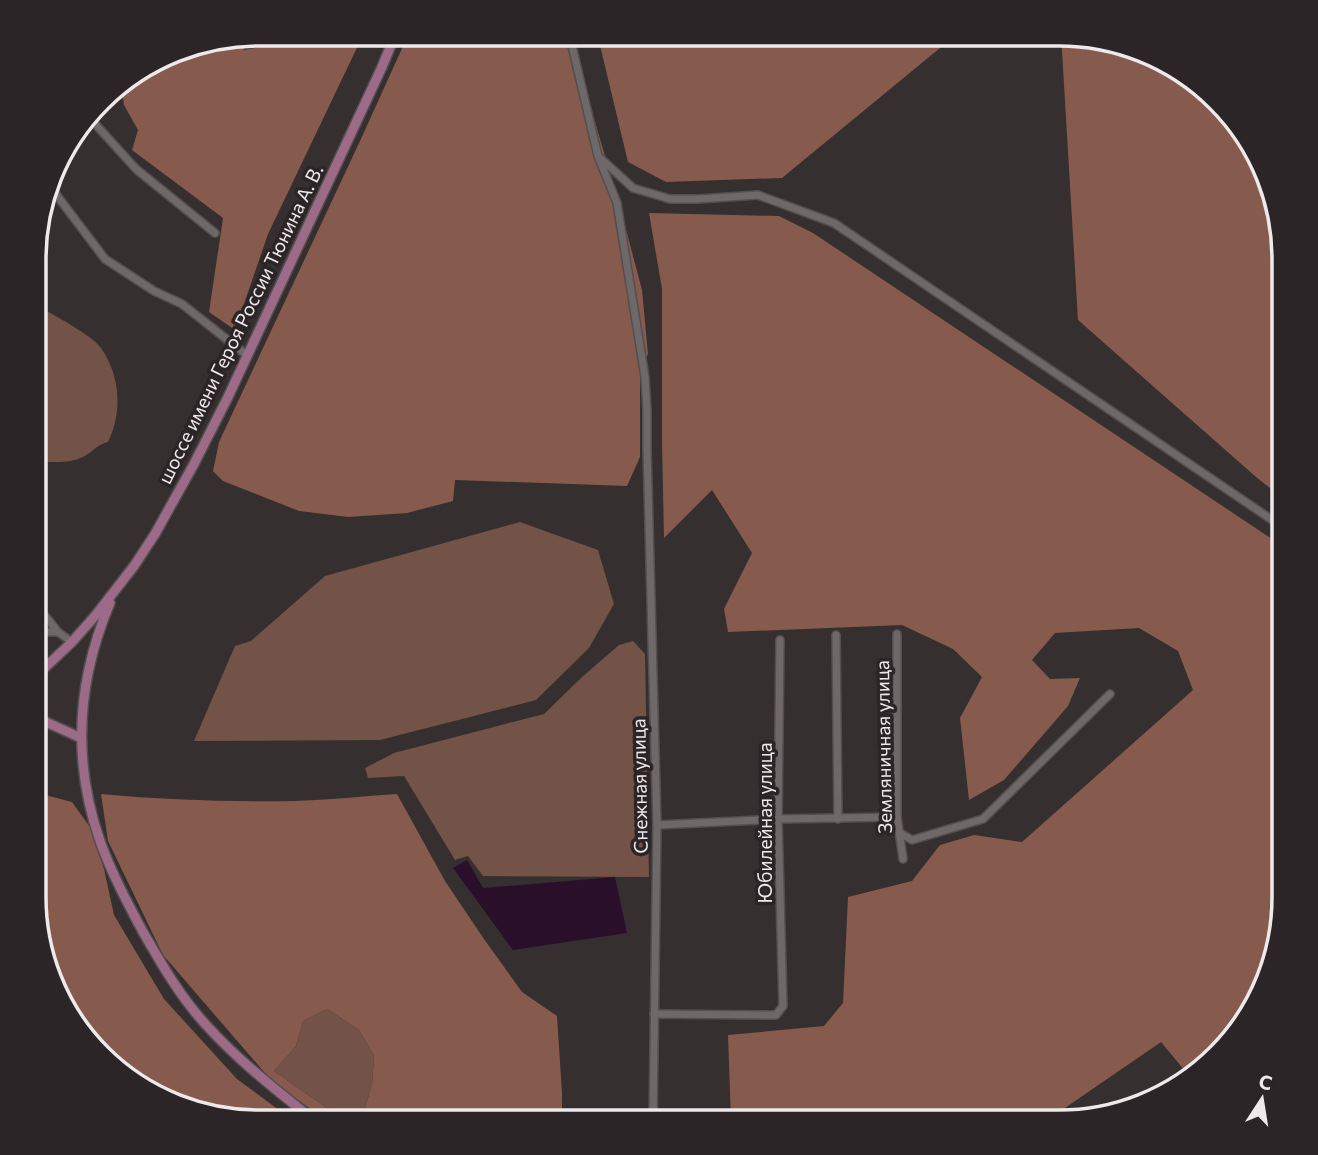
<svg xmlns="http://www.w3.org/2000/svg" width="1318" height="1155" font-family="Commissioner,sans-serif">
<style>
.green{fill:#735247}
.forest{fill:#865a4c}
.water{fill:#2a0f2b}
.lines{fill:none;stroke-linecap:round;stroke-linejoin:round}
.minor-casing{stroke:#534e4f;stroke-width:10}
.major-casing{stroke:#534e4f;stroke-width:12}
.minor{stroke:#6f6869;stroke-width:7}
.major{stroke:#9d6b88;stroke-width:9}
.labels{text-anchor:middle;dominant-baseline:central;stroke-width:7;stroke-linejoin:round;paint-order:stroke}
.street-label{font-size:19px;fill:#eee9ea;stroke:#2b2527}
.rim{fill:none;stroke:#eee9ea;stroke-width:3.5}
</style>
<rect width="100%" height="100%" fill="#352f30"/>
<g class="green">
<path d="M 37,306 C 51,313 93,336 101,348 C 120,375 123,412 108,442 C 96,445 93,452 83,457 C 69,464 51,462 36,461 Z"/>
<polygon points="520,522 598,550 614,604 589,648 536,700 380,740 194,741 235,646 251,641 325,576"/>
<polygon points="633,641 645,654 649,877 483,876 468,856 455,860 404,776 368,778 365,768 394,753 544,714 582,677 619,645"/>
<polygon points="327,1009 359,1030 374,1056 372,1084 361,1122 347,1122 274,1071 296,1046 303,1021"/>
</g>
<g class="forest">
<polygon points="287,33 322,33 351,37 351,33 364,33 268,234 235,330 209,312 223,218 132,150 138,130 124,105 121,83 186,45 208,42 221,44 222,39 245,35 244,50 280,43"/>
<polygon points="409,33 569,33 622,214 642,290 648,354 640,370 640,457 627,486 455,480 453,501 407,513 348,517 299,511 223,481 213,471 219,442 360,141"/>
<polygon points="597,33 957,34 782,178 666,182 628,162"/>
<polygon points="1061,34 1075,34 1160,57 1229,110 1267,172 1284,243 1284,499 1256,477 1078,320"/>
<polygon points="649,213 779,216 813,233 1284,547 1285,897 1267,983 1208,1066 1190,1077 1161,1042 1046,1121 731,1121 728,1035 824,1026 843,1003 848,897 912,881 940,845 974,835 1022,842 1193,690 1178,651 1139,628 1055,633 1032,660 1050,679 1080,678 1068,706 1004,780 969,800 960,718 982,677 953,649 902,625 728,632 724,609 752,553 712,490 664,538 662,443 662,289"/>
<polygon points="34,792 72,802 90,827 104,869 114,915 164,999 237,1079 295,1122 258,1122 172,1104 89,1045 50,982 34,911"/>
<path d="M 101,794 C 165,800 230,802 295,801 C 329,800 363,796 397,794 L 445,881 L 484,939 L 522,992 L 557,1016 L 562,1093 L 562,1122 L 361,1122 L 372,1084 L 374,1056 L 359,1030 L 327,1009 L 303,1021 L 296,1046 L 274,1071 L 347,1122 L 328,1122 L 271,1080 L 163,955 L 108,841 Z"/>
</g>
<polygon class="water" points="467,860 483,888 615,877 627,933 513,950 453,868"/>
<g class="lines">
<defs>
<g id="minor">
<polyline points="569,33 598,156 633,188 670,199 698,199 758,195 834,223 1284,528"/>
<polyline points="88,116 136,169 215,233"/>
<polyline points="598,156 617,203 645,377 647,411 647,449 657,825 653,1122"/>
<polyline points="49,185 105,259 154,291 182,304 248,356"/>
<polyline points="35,603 58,632"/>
<polyline points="35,632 58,632 72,642"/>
<polyline points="897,634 897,817 903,859"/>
<polyline points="836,635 838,819"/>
<polyline points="657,825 778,819 897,817"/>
<polyline points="900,833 912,840 983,819 1110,694"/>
<polyline points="654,1014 776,1015 783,1006 778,819 780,640"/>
<polyline points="1192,1076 1206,1067"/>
</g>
<g id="major">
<path d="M 110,603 C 77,681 72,761 100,841 C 111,872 127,902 143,932 C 162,965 182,1000 209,1028 C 241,1063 279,1092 316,1122"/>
<polyline points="35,677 72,642 95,616 134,566 155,534 194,464 228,397 382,67 396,33"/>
<polyline points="35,717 81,738"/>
</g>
</defs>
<use href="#minor" class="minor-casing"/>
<use href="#major" class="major-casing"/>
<use href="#minor" class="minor"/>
<use href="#major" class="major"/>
</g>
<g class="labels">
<g class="street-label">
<text transform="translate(240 324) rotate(-64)">шоссе имени Героя России Тюнина А. В.</text>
<text transform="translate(883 747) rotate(-91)">Земляничная улица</text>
<text transform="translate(639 786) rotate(-91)">Снежная улица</text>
<text transform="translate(764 823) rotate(-90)">Юбилейная улица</text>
</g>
</g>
<path d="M0 0H1318V1155H0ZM259 46H1059A213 213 0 0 1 1272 259V897A213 213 0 0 1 1059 1110H259A213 213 0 0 1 46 897V259A213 213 0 0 1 259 46Z" fill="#2b2527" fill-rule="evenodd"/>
<path class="rim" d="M259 46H1059A213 213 0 0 1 1272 259V897A213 213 0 0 1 1059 1110H259A213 213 0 0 1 46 897V259A213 213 0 0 1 259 46Z"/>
<g transform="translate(1262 1099) rotate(12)" stroke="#2b2527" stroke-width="5" paint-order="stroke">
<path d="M0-5L12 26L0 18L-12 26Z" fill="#eee9ea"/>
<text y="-10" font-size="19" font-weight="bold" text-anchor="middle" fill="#eee9ea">С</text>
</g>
</svg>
